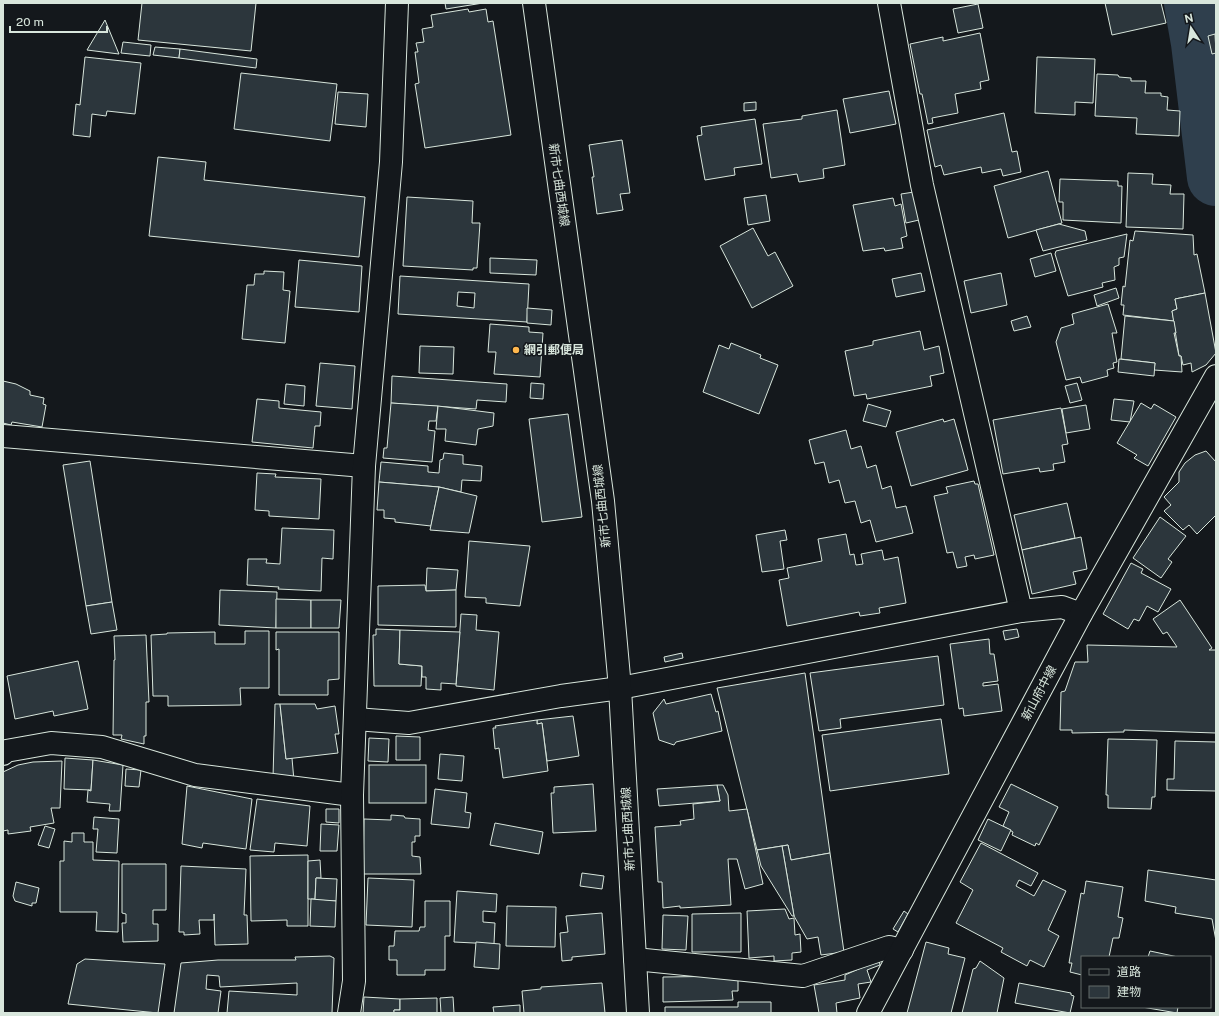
<svg xmlns="http://www.w3.org/2000/svg" width="1219" height="1016" viewBox="0 0 1219 1016" font-family="'Public Sans','Noto Sans JP',sans-serif">
<style>
.lines{fill:none;stroke-linecap:round;stroke-linejoin:round}
.river{stroke:#2f3f4d;stroke-width:58}
.building{fill:#2c363c;stroke:#d8e6dc;fill-rule:evenodd}
.minor-casing{stroke:#d8e6dc;stroke-width:24}
.secondary-casing{stroke:#d8e6dc;stroke-width:24}
.primary-casing{stroke:#d8e6dc;stroke-width:24}
.minor{stroke:#14181c;stroke-width:22}
.secondary{stroke:#14181c;stroke-width:22}
.primary{stroke:#14181c;stroke-width:22}
.poi-dot{fill:#ffb74d;stroke:#14181c;stroke-width:1.5}
.labels{text-anchor:middle;dominant-baseline:central;stroke-width:3;stroke-linejoin:round;paint-order:stroke}
.street-label{font-size:12px;fill:#d8e6dc;stroke:#14181c}
.poi-label{font-size:12px;font-weight:bold;fill:#d8e6dc;stroke:#14181c;text-anchor:start}
</style>
<rect width="100%" height="100%" fill="#14181c"/>
<g class="lines">
<polyline class="river" points="1193,3 1200,43 1216,177"/>
</g>
<g class="building">
<polygon points="142,3 256,3 251,51 138,40"/>
<polygon points="445,3 483,3 446,9"/>
<polygon points="1105,3 1161,3 1166,23 1112,35"/>
<polygon points="978,4 983,28 958,33 953,9"/>
<polygon points="468,9 469,12 486,9 488,22 493,21 511,135 425,148 415,84 419,83 415,52 418,52 416,43 424,42 422,29 433,27 431,15"/>
<polygon points="105,20 119,54 87,50"/>
<polygon points="980,33 989,80 980,82 981,89 955,94 958,113 932,118 933,123 928,124 922,94 920,94 910,44 943,37 943,41"/>
<polygon points="1215,34 1216,53 1212,54 1208,36"/>
<polygon points="123,42 151,45 150,56 121,53"/>
<polygon points="155,47 180,49 179,58 153,55"/>
<polygon points="180,49 257,59 256,68 179,58"/>
<polygon points="85,57 141,63 135,114 107,111 106,116 92,114 90,137 73,135 76,104 80,105"/>
<polygon points="1037,57 1095,59 1093,103 1075,102 1075,115 1035,113"/>
<polygon points="241,73 337,84 330,141 234,129"/>
<polygon points="1097,74 1118,75 1119,77 1131,78 1131,81 1146,81 1145,93 1161,93 1161,96 1168,97 1167,110 1180,111 1179,136 1136,134 1137,118 1095,116"/>
<polygon points="889,91 896,124 850,133 843,99"/>
<polygon points="338,92 368,94 366,127 335,124"/>
<polygon points="756,102 756,110 744,111 744,103"/>
<polygon points="837,110 845,165 823,169 824,178 799,182 797,174 771,178 763,124 802,119 802,116"/>
<polygon points="1004,113 1012,152 1017,151 1021,172 1003,176 1001,169 982,173 981,167 944,175 941,165 935,167 927,130"/>
<polygon points="755,119 762,164 734,168 735,175 705,180 697,136 702,135 701,127"/>
<polygon points="622,140 630,193 620,194 623,210 597,214 592,177 594,177 589,145"/>
<polygon points="158,157 206,162 204,180 365,197 359,257 149,236"/>
<polygon points="1048,171 1062,223 1008,238 994,186"/>
<polygon points="1128,173 1153,174 1152,184 1171,185 1170,194 1184,194 1183,229 1126,227"/>
<polygon points="1060,179 1118,181 1118,186 1122,186 1121,223 1063,220 1063,202 1059,202"/>
<polygon points="914,192 919,220 906,223 901,194"/>
<polygon points="766,195 770,221 748,225 744,198"/>
<polygon points="407,197 473,201 472,223 480,223 477,268 473,268 473,270 403,266"/>
<polygon points="893,198 895,206 901,204 907,236 901,238 903,248 885,251 884,248 863,251 853,205"/>
<polygon points="1059,224 1085,231 1087,240 1043,251 1036,230"/>
<polygon points="753,228 768,256 775,252 793,286 752,308 720,246"/>
<polygon points="1135,231 1193,235 1194,255 1197,254 1205,293 1175,299 1177,309 1172,311 1174,321 1123,315 1124,305 1121,305 1123,286 1125,287 1130,240 1133,241"/>
<polygon points="1127,234 1124,257 1119,258 1119,265 1114,267 1115,280 1102,283 1103,287 1068,296 1055,254 1056,251"/>
<polygon points="1051,253 1056,271 1035,277 1030,259"/>
<polygon points="490,258 537,260 536,275 490,273"/>
<polygon points="299,260 362,266 359,312 295,307"/>
<polygon points="264,271 284,272 283,290 290,291 285,343 242,339 247,285 254,285 255,274 264,274"/>
<polygon points="921,273 925,291 896,297 892,279"/>
<polygon points="1001,273 1007,305 971,313 964,281"/>
<path d="M400 276 529 284 527 322 398 314ZM458 292 475 293 474 308 457 306Z"/>
<polygon points="1116,288 1119,298 1097,306 1094,295"/>
<polygon points="1205,293 1216,353 1206,365 1192,372 1191,363 1183,365 1181,356 1179,356 1172,311 1177,309 1175,299"/>
<polygon points="1108,304 1117,333 1112,333 1117,362 1113,363 1114,368 1107,370 1108,376 1082,383 1080,377 1066,380 1056,342 1061,328 1074,324 1072,314"/>
<polygon points="527,308 552,310 551,325 527,323"/>
<polygon points="1027,316 1031,327 1014,331 1011,321"/>
<polygon points="1125,316 1174,321 1176,333 1174,333 1179,356 1181,356 1182,372 1154,370 1155,363 1121,359"/>
<polygon points="490,324 529,327 529,332 543,333 540,377 494,374 496,352 488,352"/>
<polygon points="920,331 924,350 939,346 944,373 930,376 932,386 867,399 866,394 854,396 845,351 873,345 873,341"/>
<polygon points="731,343 761,355 760,358 778,365 759,414 703,392 719,345 729,349"/>
<polygon points="420,346 454,347 453,374 419,373"/>
<polygon points="1119,359 1155,363 1154,376 1118,372"/>
<polygon points="320,363 355,366 352,409 316,406"/>
<polygon points="392,376 507,384 506,402 477,400 476,409 391,403"/>
<polygon points="3,381 16,384 30,391 30,395 44,398 43,404 46,405 42,427 12,422 11,425 3,423"/>
<polygon points="531,383 544,384 543,399 530,398"/>
<polygon points="1077,383 1082,400 1070,403 1065,386"/>
<polygon points="286,384 305,386 304,406 284,404"/>
<polygon points="257,399 279,401 279,408 321,412 320,426 315,426 313,448 252,442"/>
<polygon points="1114,399 1134,401 1130,422 1111,420"/>
<polygon points="391,403 438,406 436,421 429,421 428,430 435,431 432,462 383,458 384,448 387,448"/>
<polygon points="1141,403 1151,409 1154,404 1176,417 1148,466 1134,458 1137,455 1117,443"/>
<polygon points="868,404 891,411 886,427 863,421"/>
<polygon points="1086,405 1090,429 1066,433 1062,409"/>
<polygon points="438,406 494,413 493,426 478,429 476,445 445,441 446,429 436,429"/>
<polygon points="1061,408 1068,444 1062,445 1065,462 1053,464 1054,470 1040,472 1039,468 1003,474 993,420"/>
<polygon points="568,414 582,517 542,522 529,419"/>
<polygon points="943,419 944,422 954,419 968,470 911,486 896,432"/>
<polygon points="846,430 851,449 861,446 867,468 876,465 882,489 891,486 896,508 906,506 913,533 876,542 870,520 861,523 855,501 845,503 839,480 829,483 824,462 815,464 809,440"/>
<polygon points="1206,451 1216,462 1216,515 1197,534 1189,525 1183,530 1164,511 1171,505 1164,497 1179,482 1179,472 1185,463 1195,455"/>
<polygon points="444,453 463,455 463,464 482,466 481,481 462,480 461,492 439,487 379,482 381,462 428,466 428,472 439,473 440,460 443,459"/>
<polygon points="90,461 112,602 86,606 63,465"/>
<polygon points="257,473 276,474 275,477 321,479 319,519 269,516 269,511 255,510"/>
<polygon points="974,481 975,484 978,484 994,555 975,559 974,555 965,557 967,566 957,568 953,552 947,553 934,496 948,493 946,487"/>
<polygon points="379,482 439,487 431,526 395,522 395,519 384,518 384,510 377,510"/>
<polygon points="439,487 477,496 469,533 430,530"/>
<polygon points="1067,503 1075,538 1022,550 1014,515"/>
<polygon points="1160,517 1186,536 1168,559 1172,562 1161,578 1133,558"/>
<polygon points="282,528 334,530 333,559 322,558 321,591 278,589 279,587 247,585 248,559 267,559 266,563 280,564"/>
<polygon points="785,530 787,540 780,541 784,569 762,572 756,535"/>
<polygon points="846,534 850,555 854,554 856,565 863,564 861,554 882,550 884,560 898,557 906,603 879,608 880,613 860,616 859,612 787,626 779,580 789,578 787,568 822,561 818,539"/>
<polygon points="1081,537 1087,569 1073,572 1076,584 1032,594 1022,550"/>
<polygon points="469,541 530,546 520,606 486,603 486,598 465,597"/>
<polygon points="1131,563 1143,569 1141,573 1171,589 1158,612 1147,606 1139,621 1134,619 1128,629 1103,614"/>
<polygon points="427,568 458,570 456,590 426,591"/>
<polygon points="378,586 425,585 426,591 456,590 456,627 378,625"/>
<polygon points="220,590 277,592 276,628 219,625"/>
<polygon points="276,599 311,600 311,628 276,628"/>
<polygon points="311,600 341,600 339,628 311,628"/>
<polygon points="1180,600 1212,648 1209,650 1216,650 1216,733 1124,730 1124,732 1072,733 1072,730 1060,730 1061,692 1065,691 1075,662 1088,662 1087,645 1177,647 1167,632 1163,634 1153,619"/>
<polygon points="112,602 117,630 91,634 86,606"/>
<polygon points="461,614 477,615 476,630 499,632 494,690 456,686"/>
<polygon points="376,629 400,630 399,664 422,666 421,686 374,686 373,635 376,635"/>
<polygon points="1017,629 1019,637 1005,640 1003,631"/>
<polygon points="400,630 460,632 456,684 441,683 441,690 426,689 426,677 422,677 422,666 399,664"/>
<polygon points="245,631 269,631 269,688 240,688 241,705 168,706 168,696 153,696 151,635 167,634 167,633 215,632 215,644 245,644"/>
<polygon points="276,632 339,632 339,679 328,680 328,695 279,695 279,649 276,650"/>
<polygon points="146,635 149,702 146,702 146,736 144,736 144,744 121,739 122,735 113,735 114,660 115,660 114,636"/>
<polygon points="989,639 990,654 994,654 998,681 983,683 983,686 998,684 1002,711 964,716 963,708 959,709 950,644"/>
<polygon points="682,653 683,658 665,662 664,657"/>
<polygon points="938,656 944,705 840,719 841,728 819,731 810,673"/>
<polygon points="78,661 88,709 54,716 53,711 15,719 7,676"/>
<polygon points="805,673 830,853 791,860 788,845 757,850 717,688"/>
<polygon points="711,694 716,712 718,711 722,731 676,742 674,745 659,740 653,713 664,699 666,704"/>
<polygon points="275,704 280,704 286,759 292,758 294,781 273,778"/>
<polygon points="280,704 315,704 317,709 335,706 339,734 335,734 338,753 286,759"/>
<polygon points="573,716 579,756 547,761 542,723 537,724 537,720"/>
<polygon points="941,719 949,774 830,791 822,735"/>
<polygon points="537,720 537,724 542,723 548,771 503,778 499,748 495,749 493,728 496,728 495,726"/>
<polygon points="396,736 420,737 420,760 396,760"/>
<polygon points="369,738 389,739 388,762 368,761"/>
<polygon points="1108,739 1157,740 1155,797 1152,797 1151,809 1108,808 1108,795 1106,795"/>
<polygon points="1175,741 1216,742 1216,791 1167,790 1167,779 1174,779"/>
<polygon points="440,754 464,756 462,781 438,779"/>
<polygon points="65,758 93,760 91,790 64,789"/>
<polygon points="93,760 123,765 120,811 109,811 110,804 87,802 88,790 91,791"/>
<polygon points="62,761 60,808 51,808 54,823 30,827 31,831 8,834 8,830 3,831 3,772 18,765 33,762"/>
<rect x="369" y="765" width="57" height="38"/>
<polygon points="126,769 141,770 139,787 125,786"/>
<polygon points="593,784 596,831 553,833 551,793 554,793 554,787"/>
<polygon points="1011,784 1058,807 1039,845 1036,843 1035,846 1012,835 1013,832 1003,826 1009,812 999,807"/>
<polygon points="717,785 723,785 728,795 729,811 747,809 763,884 745,889 737,859 728,859 731,905 680,908 680,906 663,908 662,882 658,882 655,827 681,825 680,821 694,819 693,804 720,801"/>
<polygon points="717,785 720,801 659,806 657,789"/>
<polygon points="187,786 252,799 246,849 203,843 202,848 182,844"/>
<polygon points="435,789 467,793 465,812 471,813 469,828 431,824"/>
<polygon points="257,799 310,806 307,846 275,843 274,852 250,850"/>
<polygon points="326,809 339,809 339,823 326,822"/>
<polygon points="391,815 404,816 405,818 420,819 420,836 415,836 415,842 412,842 412,856 420,857 421,874 363,874 364,819 391,820"/>
<polygon points="94,817 119,819 117,853 96,852 98,829 93,829"/>
<polygon points="988,819 1011,830 1001,851 978,840"/>
<polygon points="495,823 543,832 539,854 490,845"/>
<polygon points="321,824 339,825 337,851 320,851"/>
<polygon points="45,826 55,829 49,848 38,845"/>
<polygon points="72,833 84,833 84,842 93,842 93,860 119,861 118,932 96,931 97,912 60,912 60,861 64,861 64,841 72,842"/>
<polygon points="981,843 1038,873 1031,886 1019,880 1016,886 1034,896 1043,880 1066,891 1048,930 1059,936 1044,967 1030,960 1027,966 1001,952 1003,948 956,923 973,890 960,882"/>
<polygon points="788,845 791,860 830,853 844,952 821,955 818,937 807,939 794,916 782,846"/>
<polygon points="782,846 794,916 792,916 761,866 757,850"/>
<polygon points="308,855 308,926 287,926 287,920 251,921 250,856"/>
<polygon points="320,860 321,878 316,878 315,899 308,899 308,861"/>
<polygon points="122,864 166,864 166,910 153,910 153,924 158,924 158,941 123,942 122,923 126,923 126,914 122,913"/>
<polygon points="181,866 246,869 244,915 247,915 248,944 215,945 214,914 214,920 199,920 200,934 184,935 184,932 179,932"/>
<polygon points="1148,870 1216,880 1216,941 1212,919 1175,913 1176,907 1145,901"/>
<polygon points="582,873 604,876 602,889 580,886"/>
<polygon points="316,878 337,879 336,901 315,900"/>
<polygon points="368,878 414,880 412,927 366,925"/>
<polygon points="1086,881 1123,887 1118,917 1123,918 1119,938 1113,938 1109,957 1082,957 1082,975 1070,972 1072,963 1069,963 1081,893 1084,894"/>
<polygon points="16,882 39,888 36,903 32,903 32,906 15,901 13,896"/>
<polygon points="457,891 497,894 496,912 483,911 483,922 495,923 494,944 454,942"/>
<polygon points="311,899 336,901 335,927 310,926"/>
<polygon points="425,901 450,901 450,936 445,936 445,970 425,970 425,975 397,975 397,960 389,960 389,946 394,946 395,931 419,931 420,927 425,927"/>
<polygon points="507,906 556,907 555,947 506,946"/>
<polygon points="785,909 789,919 794,918 795,935 800,934 801,952 792,953 792,960 774,961 774,956 749,958 747,911"/>
<polygon points="904,911 908,914 898,932 893,929"/>
<polygon points="602,913 605,954 572,957 572,960 562,961 560,933 568,932 566,916"/>
<polygon points="741,913 741,952 692,952 692,914"/>
<polygon points="663,915 688,916 686,950 662,949"/>
<polygon points="476,942 500,944 499,969 474,967"/>
<polygon points="926,942 949,948 948,954 965,958 951,1013 907,1013"/>
<polygon points="1150,951 1178,957 1148,957"/>
<polygon points="330,956 334,958 332,1013 227,1013 229,991 297,995 297,983 220,987 219,976 207,975 206,989 221,991 218,1013 174,1013 181,963 218,960 296,960 295,957"/>
<polygon points="85,959 165,964 158,1013 68,1004 77,964"/>
<polygon points="879,960 880,965 867,970 871,982 858,984 860,998 836,1003 837,1013 819,1013 814,985 845,980 845,975"/>
<polygon points="980,961 1004,978 997,1013 962,1013 973,969 976,968"/>
<polygon points="738,976 738,991 732,991 733,1000 663,1002 663,977"/>
<polygon points="602,983 605,1013 524,1013 522,991 541,989 541,987"/>
<polygon points="1019,983 1071,993 1071,995 1074,996 1070,1013 1015,1003"/>
<polygon points="364,997 400,999 400,1010 394,1010 394,1013 363,1013"/>
<polygon points="453,997 454,1013 441,1013 440,998"/>
<polygon points="437,998 437,1013 394,1013 394,1010 400,1010 400,999"/>
<polygon points="738,1002 771,1002 771,1013 665,1013 665,1007 738,1007"/>
<polygon points="520,1005 520,1013 494,1013 493,1007"/>
<polygon points="1142,1007 1178,1007 1177,1013"/>
</g>
<g class="lines">
<g class="minor-casing">
<g id="minor">
<polyline points="889,3 922,185 1021,611"/>
<polyline points="3,436 364,466"/>
<polyline points="355,719 409,723 561,696 620,688 1021,611 1062,607 1081,614"/>
<polyline points="3,754 6,751 51,743 102,747 195,775 352,795"/>
<polyline points="635,959 803,976 889,947 902,950"/>
<polyline points="349,1013 354,981 352,795 364,466 391,162 397,3"/>
</g>
</g>
<g class="secondary-casing">
<polyline id="secondary" points="868,1013 1081,614 1216,376"/>
</g>
<g class="primary-casing">
<polyline id="primary" points="534,3 603,501 620,688 638,1013"/>
</g>
<use href="#minor" class="minor"/>
<use href="#secondary" class="secondary"/>
<use href="#primary" class="primary"/>
</g>
<circle class="poi-dot" cx="516" cy="350" r="4"/>
<g class="labels">
<g class="street-label">
<text transform="translate(559 185) rotate(82)">新市七曲西城線</text>
<text transform="translate(602 506) rotate(-96)">新市七曲西城線</text>
<text transform="translate(1039 693) rotate(-62)">新山府中線</text>
<text transform="translate(628 829) rotate(-93)">新市七曲西城線</text>
</g>
<g class="poi-label">
<text x="524" y="350">網引郵便局</text>
</g>
</g>
<rect width="1219" height="1016" fill="none" stroke="#d8e6dc" stroke-width="8"/>
<rect x="1081" y="956" width="130" height="52" fill="#14181c" stroke="#626a69"/>
<rect x="1089" y="969" width="20" height="6" fill="#14181c" stroke="#626a69"/>
<text x="1117" y="976" font-size="12" fill="#d8e6dc">道路</text>
<rect x="1089" y="986" width="20" height="12" fill="#2c363c" stroke="#626a69"/>
<text x="1117" y="996" font-size="12" fill="#d8e6dc">建物</text>
<g transform="translate(1191 28) rotate(348)" stroke="#14181c" stroke-width="3" paint-order="stroke">
<path d="M0-3L7 15L0 10L-7 15Z" fill="#d8e6dc"/>
<text y="-6" font-size="11" font-weight="bold" text-anchor="middle" fill="#d8e6dc">N</text>
</g>
<path d="M10 26v6h97v-6" fill="none" stroke="#d8e6dc" stroke-width="2"/>
<text x="16" y="26" font-size="12" fill="#d8e6dc" stroke="#14181c" stroke-width="3" paint-order="stroke">20 m</text>
</svg>
